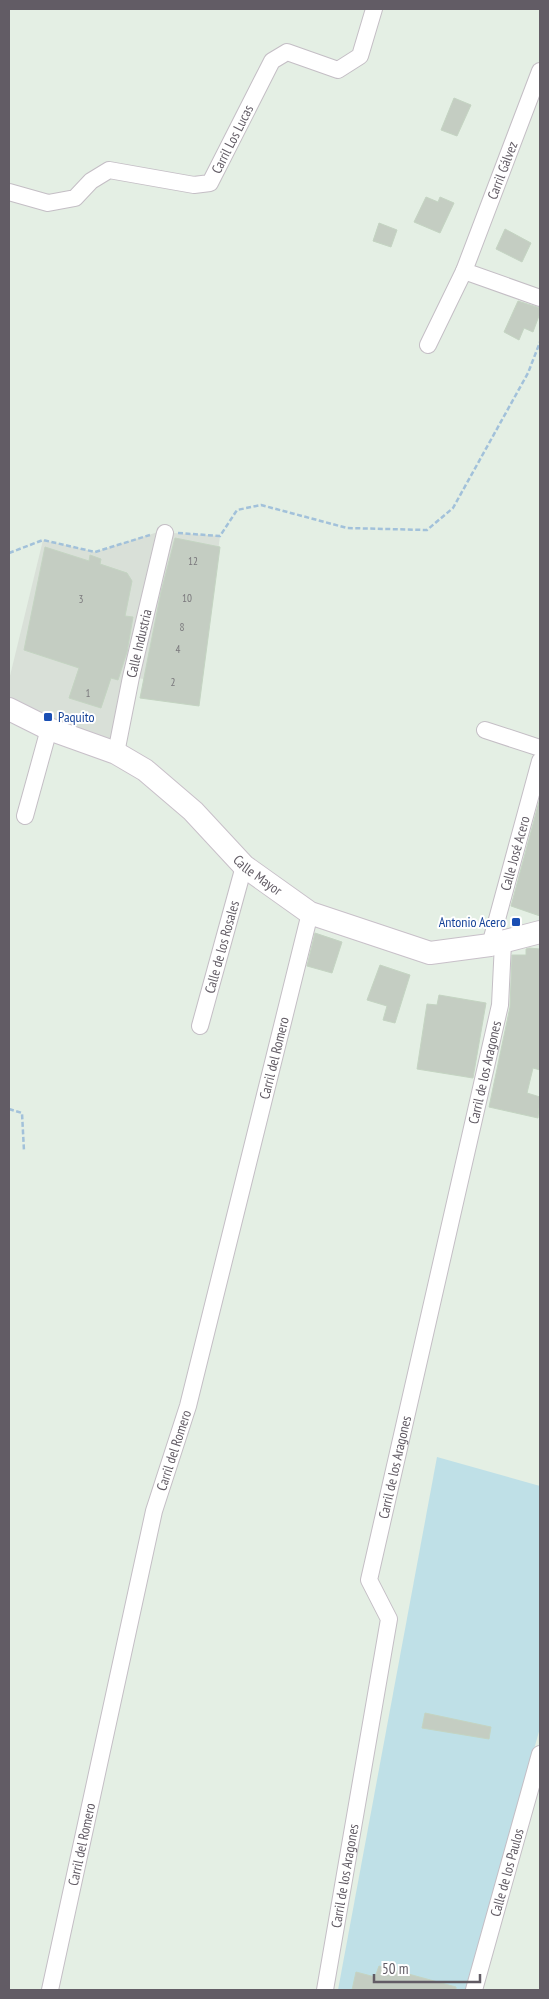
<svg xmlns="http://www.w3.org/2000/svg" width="549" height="1999" viewBox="0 0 549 1999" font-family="'PT Sans Narrow',sans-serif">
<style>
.industrial{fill:#d9e0d8}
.green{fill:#bfe0e7}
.building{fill:#c4cdc2;stroke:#c4d4c2}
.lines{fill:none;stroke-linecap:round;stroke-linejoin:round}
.street-casing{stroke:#c4bec5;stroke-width:18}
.secondary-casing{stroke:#c8c0c9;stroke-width:24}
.path{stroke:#a2c1da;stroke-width:2.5;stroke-dasharray:5 2.5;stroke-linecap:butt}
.street{stroke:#fff;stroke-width:16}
.secondary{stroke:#fff;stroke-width:22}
.transit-dot{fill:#1a4fb4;stroke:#fff;stroke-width:2}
.labels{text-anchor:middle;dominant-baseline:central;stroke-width:4;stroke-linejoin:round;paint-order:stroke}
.number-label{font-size:11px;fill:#7a787c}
.street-label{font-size:14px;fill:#625c65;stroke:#fff}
.transit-label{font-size:14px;fill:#164399;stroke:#fff;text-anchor:start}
</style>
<rect width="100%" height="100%" fill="#e4efe4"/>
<polygon class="industrial" points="158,532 220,536 200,688 131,677 116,753 9,709 9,680 43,540 95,552"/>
<polygon class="green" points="437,1457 540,1486 540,1728 466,1990 338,1990"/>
<g class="building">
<polygon points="454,98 471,105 457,136 441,130"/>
<polygon points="426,197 438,202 440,197 454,203 440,233 414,222"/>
<polygon points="379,223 397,230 391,247 373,241"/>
<polygon points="505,229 531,243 522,262 496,249"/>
<polygon points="518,301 540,308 540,313 533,332 524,328 519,340 504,332"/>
<polygon points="175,538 220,547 199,706 140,698 161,592"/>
<polygon points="45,547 89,561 90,555 101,559 100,564 127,573 132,581 125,616 133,617 127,652 118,680 111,678 101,708 69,698 79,668 24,650"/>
<polygon points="540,798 540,916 511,906"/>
<polygon points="315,933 342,942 332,973 307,966"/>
<polygon points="529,948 540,949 540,1070 533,1068 527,1093 540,1097 538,1118 489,1107 510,1007 512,955 526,955 526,949"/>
<polygon points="380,965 410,975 395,1023 383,1020 387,1006 367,1000"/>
<polygon points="439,995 486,1003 473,1078 417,1069 427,1004 437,1005"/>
<polygon points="425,1713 491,1727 489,1739 422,1728"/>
<polygon points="379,1966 456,1987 456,1990 352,1990 356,1972 375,1977"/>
</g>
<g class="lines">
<g class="street-casing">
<g id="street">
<path id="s1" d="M9 192 48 203 75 198 91 181 109 170 194 185 210 183 272 61 287 52 338 70 360 56 374 9"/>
<polyline points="464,271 540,298"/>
<path id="s2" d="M428 345 464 271 540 71"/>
<polyline points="485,730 540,748"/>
<path id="s3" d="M116 753 131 677 165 533"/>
<polyline points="25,816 49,729"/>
<path id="s4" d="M490 945 540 761"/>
<path id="s5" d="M200 1026 244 866"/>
<path id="s6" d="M50 1990 154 1511 188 1406 310 913"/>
<path id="s7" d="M325 1990 389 1619 369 1580 500 1005 503 943"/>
<path id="s8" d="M474 1990 540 1754"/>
</g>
</g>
<g class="secondary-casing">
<g id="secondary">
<path id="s9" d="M9 709 49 729 116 753 145 770 193 811 244 866 310 913 430 953 490 945 540 932"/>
</g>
</g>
<g class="path">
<polyline points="178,533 220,536 237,510 261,505 347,528 427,530 453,508 528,373 540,342"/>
<polyline points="9,553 43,540 95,552 150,535"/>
<polyline points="9,1109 22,1113 24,1151"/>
</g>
<use href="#street" class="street"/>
<use href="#secondary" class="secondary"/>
</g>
<g class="transit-dot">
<rect x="43" y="712" width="10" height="10" rx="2.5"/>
<rect x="511" y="917" width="10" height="10" rx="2.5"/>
</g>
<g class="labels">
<g class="number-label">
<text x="193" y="561">12</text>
<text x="187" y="598">10</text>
<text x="81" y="599">3</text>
<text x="182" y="627">8</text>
<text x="178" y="649">4</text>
<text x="173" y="682">2</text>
<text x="88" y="693">1</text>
</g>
<g class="street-label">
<text stroke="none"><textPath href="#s1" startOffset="264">Carril Los Lucas</textPath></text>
<text stroke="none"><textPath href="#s2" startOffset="190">Carril Gálvez</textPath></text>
<text stroke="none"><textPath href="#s3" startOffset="112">Calle Industria</textPath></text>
<text stroke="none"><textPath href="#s4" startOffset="95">Calle José Acero</textPath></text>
<text stroke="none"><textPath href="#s9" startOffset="304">Calle Mayor</textPath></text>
<text stroke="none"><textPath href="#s5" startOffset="82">Calle de los Rosales</textPath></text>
<text stroke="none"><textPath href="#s6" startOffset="959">Carril del Romero</textPath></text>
<text stroke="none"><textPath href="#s7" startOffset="941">Carril de los Aragones</textPath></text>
<text stroke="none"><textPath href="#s6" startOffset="554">Carril del Romero</textPath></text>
<text stroke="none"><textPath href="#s7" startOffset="536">Carril de los Aragones</textPath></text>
<text stroke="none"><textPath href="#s6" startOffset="149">Carril del Romero</textPath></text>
<text stroke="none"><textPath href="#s8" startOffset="122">Calle de los Paulos</textPath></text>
<text stroke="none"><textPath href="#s7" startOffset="116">Carril de los Aragones</textPath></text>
</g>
<g class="transit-label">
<text x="58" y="717">Paquito</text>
<text x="506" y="922" text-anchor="end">Antonio Acero</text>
</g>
</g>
<rect width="549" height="1999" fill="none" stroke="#625c65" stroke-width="20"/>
<path d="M374 1974v8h106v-8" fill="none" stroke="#625c65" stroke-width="2.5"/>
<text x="382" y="1974" font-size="15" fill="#625c65" stroke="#ffffff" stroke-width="4" paint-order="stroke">50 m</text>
</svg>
